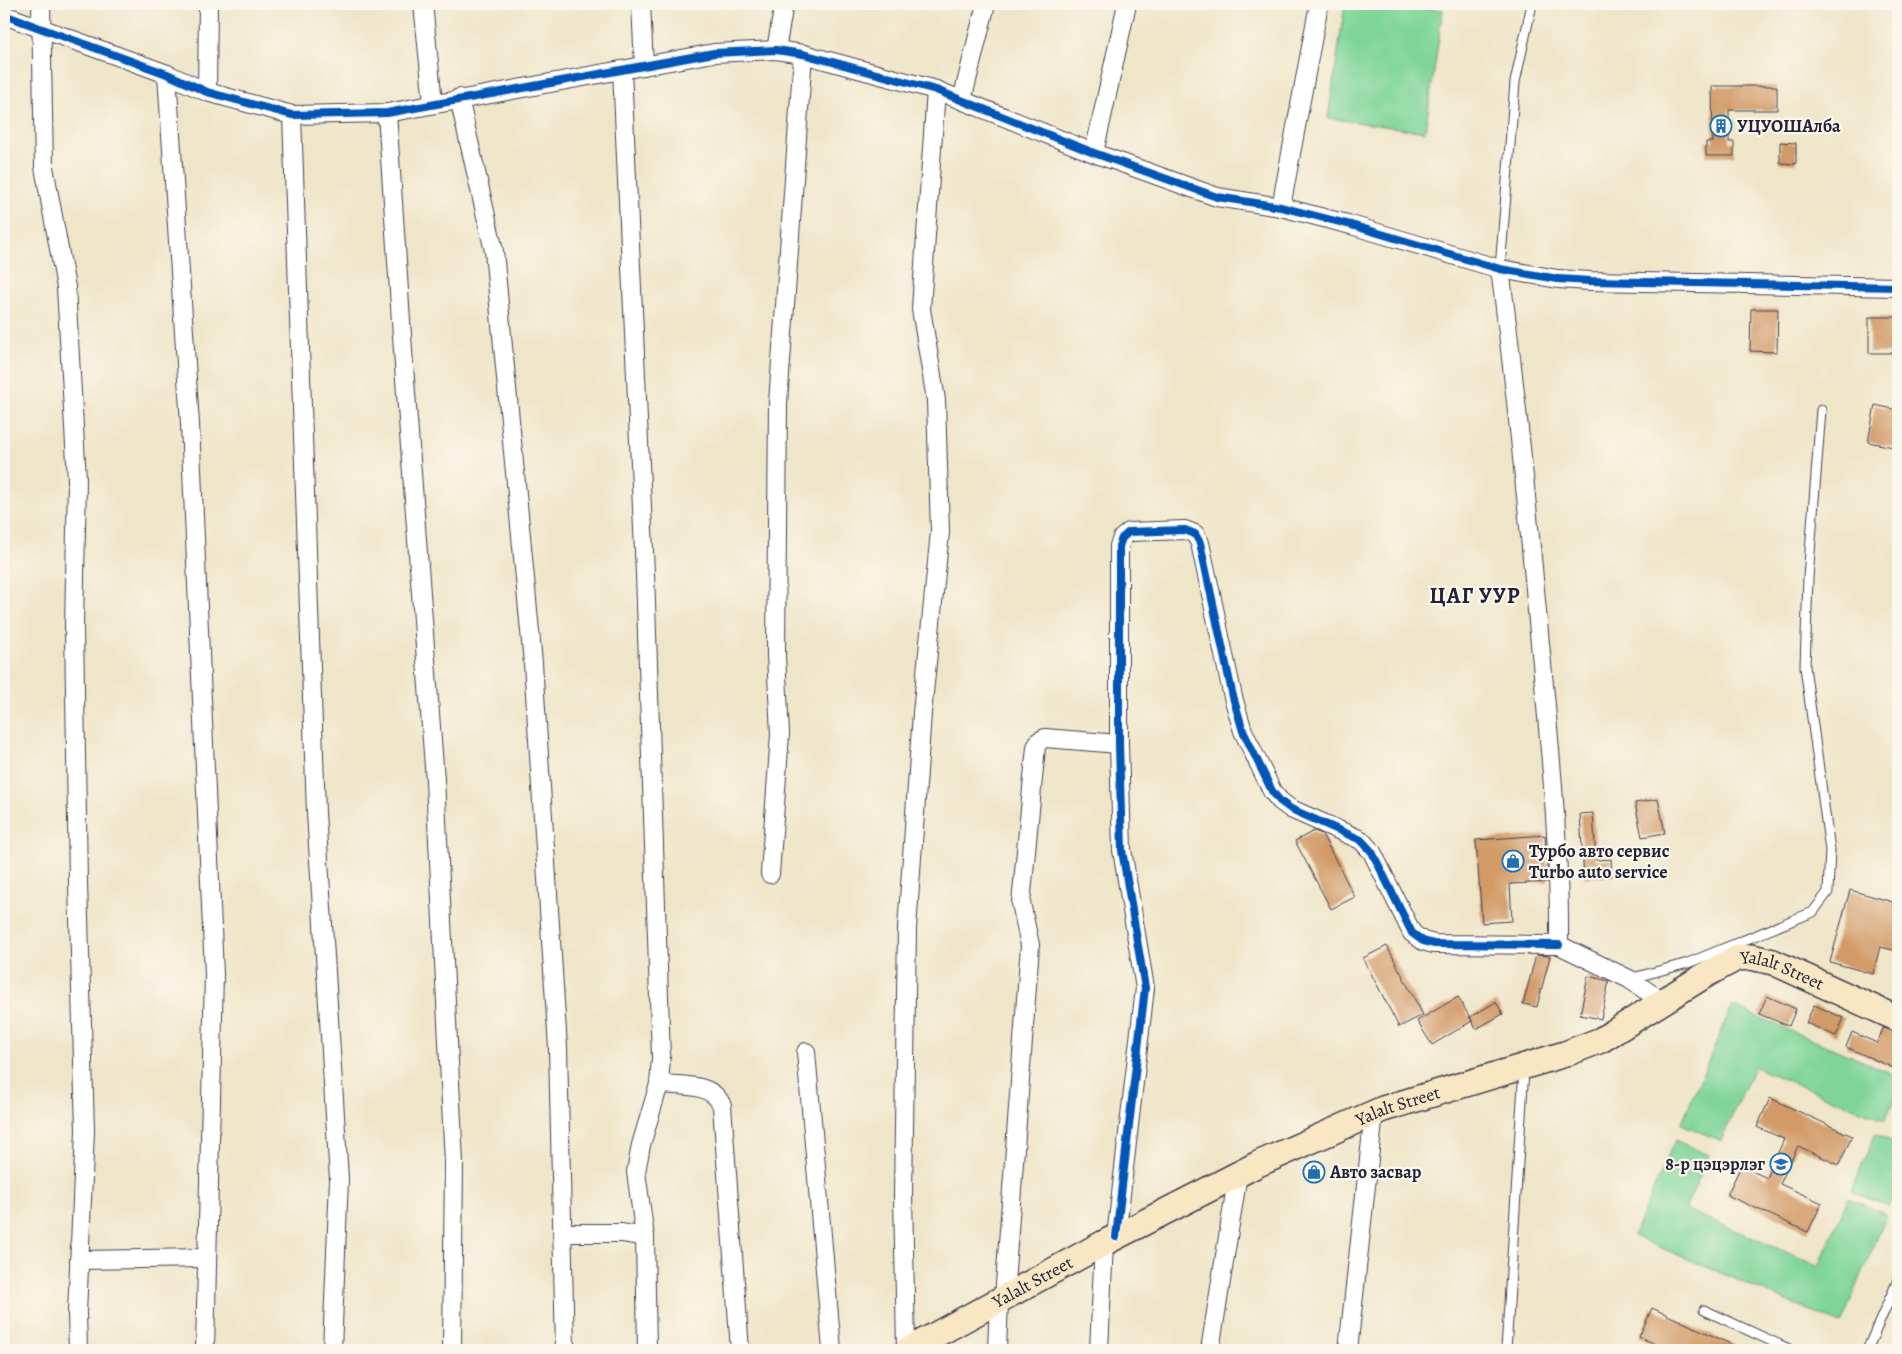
<svg xmlns="http://www.w3.org/2000/svg" width="1902" height="1354" viewBox="0 0 1902 1354" font-family="Alegreya,serif">
<style>
.green{fill:#7fd598;stroke:#507c6a}
.building{fill:#d19a66}
.lines{fill:none;stroke-linecap:round;stroke-linejoin:round}
.lane-casing{stroke:#413f50;stroke-width:11}
.street-casing{stroke:#413f50;stroke-width:20}
.secondary-casing{stroke:#413f50;stroke-width:28}
.lane{stroke:#fff;stroke-width:9}
.street{stroke:#fff;stroke-width:18}
.secondary{stroke:#f9e7c3;stroke-width:25}
.cycleway-casing{stroke:#fbf7ec;stroke-width:11}
.cycleway{stroke:#0057b8;stroke-width:8}
.labels{text-anchor:middle;dominant-baseline:central;stroke-width:4.5;stroke-linejoin:round;paint-order:stroke}
.poi-label{font-size:18px;font-weight:bold;fill:#22223b;stroke:#fbf7ec;text-anchor:start}
.street-label{font-size:18px;fill:#22223b;stroke:#fbf7ec}
.district-label{font-size:22px;font-weight:bold;letter-spacing:1px;fill:#22223b;stroke:#fbf7ec}
</style>
<rect width="100%" height="100%" fill="#fbf7ec"/>
<filter id="ink" filterUnits="userSpaceOnUse"><feTurbulence type="fractalNoise" baseFrequency=".02" numOctaves="2"/><feDisplacementMap in="SourceGraphic" scale="10" xChannelSelector="R" yChannelSelector="G"/><feConvolveMatrix kernelMatrix="1 2 1 2 8 2 1 2 1" color-interpolation-filters="sRGB"/></filter>
<filter id="wash" filterUnits="userSpaceOnUse"><feTurbulence type="fractalNoise" baseFrequency=".0096" numOctaves="4" result="noise"/><feDisplacementMap in="SourceGraphic" scale="20" xChannelSelector="R" yChannelSelector="G"/><feGaussianBlur stdDeviation="1.12" result="paint"/><feColorMatrix in="noise" values="0 0 0 0 0 0 0 0 0 0 0 0 0 0 0 0 0 1.4 0 .05"/><feComposite in="paint" operator="in"/></filter>
<g filter="url(#wash)">
<rect width="100%" height="100%" fill="#efe5c8"/>
<g class="green">
<polygon points="1345,4 1399,4 1443,10 1425,132 1328,118"/>
<polygon points="1732,1006 1898,1076 1898,1091 1885,1120 1754,1067 1721,1141 1681,1124"/>
<polygon points="1875,1134 1898,1144 1898,1186 1889,1207 1851,1191"/>
<polygon points="1675,1140 1709,1155 1685,1209 1819,1266 1848,1198 1887,1215 1841,1324 1633,1236"/>
</g>
<g id="blocks">
<g class="building">
<polygon points="1712,86 1777,86 1777,110 1729,110 1729,142 1734,142 1734,156 1706,156 1706,142 1713,142"/>
<polygon points="1780,142 1796,143 1796,164 1780,163"/>
<polygon points="1751,309 1778,309 1777,352 1750,351"/>
<rect x="1869" y="317" width="29" height="36"/>
<polygon points="1875,405 1898,410 1898,448 1868,442"/>
<polygon points="1658,799 1665,833 1642,837 1635,803"/>
<polygon points="1593,813 1596,860 1611,859 1612,876 1584,878 1580,814"/>
<polygon points="1314,831 1322,834 1355,897 1331,909 1295,841"/>
<polygon points="1545,835 1548,882 1510,884 1512,921 1482,923 1476,840"/>
<polygon points="1850,890 1893,902 1892,905 1898,906 1898,951 1880,947 1873,974 1830,962"/>
<polygon points="1387,946 1423,1015 1399,1027 1363,958"/>
<polygon points="1536,955 1550,956 1537,1007 1523,1004"/>
<polygon points="1588,976 1609,981 1601,1019 1580,1015"/>
<polygon points="1767,996 1796,1009 1789,1026 1759,1014"/>
<polygon points="1458,997 1472,1021 1470,1017 1496,1002 1503,1014 1476,1029 1472,1021 1432,1045 1417,1021"/>
<polygon points="1814,1005 1844,1018 1836,1036 1806,1023"/>
<polygon points="1883,1028 1898,1033 1898,1070 1846,1047 1852,1032 1877,1043"/>
<polygon points="1770,1098 1852,1136 1839,1165 1798,1146 1780,1184 1822,1203 1808,1232 1727,1195 1741,1166 1767,1178 1784,1139 1757,1127"/>
<polygon points="1652,1308 1744,1350 1669,1350 1639,1337"/>
</g>
</g>
</g>
<g filter="url(#ink)">
<use href="#blocks" fill-opacity="0" stroke="#413f50" stroke-width="1"/>
<g class="lines">
<g class="lane-casing">
<g id="lane">
<polyline points="1500,269 1515,82 1532,4"/>
<polyline points="1629,979 1688,963 1813,912 1828,892 1830,850 1805,667 1808,578 1821,410"/>
<polyline points="1704,1310 1791,1350"/>
<polyline points="1506,1350 1524,1069"/>
<polyline points="1867,1350 1898,1280"/>
</g>
</g>
<g class="street-casing">
<g id="street">
<polyline points="41,4 44,167 66,287 77,480 74,627 78,883 85,1131 77,1313 78,1350"/>
<polyline points="423,4 433,103"/>
<polyline points="641,4 644,66"/>
<polyline points="4,15 167,74 207,92 292,115 387,113 714,53 776,50 803,54 936,90 1094,153 1217,197 1281,207 1351,225 1500,269 1558,279 1590,281 1898,287"/>
<polyline points="776,50 784,4"/>
<polyline points="167,74 190,424 214,974 205,1350"/>
<polyline points="207,92 208,4"/>
<polyline points="459,98 494,251 533,663 558,1048 565,1350"/>
<polyline points="962,100 986,4"/>
<polyline points="387,113 405,380 435,780 454,1163 452,1350"/>
<polyline points="292,115 316,813 339,1179 332,1350"/>
<polyline points="1094,153 1127,4"/>
<polyline points="1281,207 1319,4"/>
<path d="M1500 269C1516 390 1528 511 1539 633 1549 736 1560 841 1559 945L1629 979 1663 1002"/>
<polyline points="770,874 780,734 776,655 778,403 803,54"/>
<polyline points="806,1052 832,1350"/>
<path d="M659 1084C681 1086 713 1082 722 1106L740 1350"/>
<polyline points="563,1233 622,1233 645,1237 636,1172 641,1145 659,1084 661,1058 645,573 622,70"/>
<polyline points="645,1237 647,1350"/>
<polyline points="1116,1237 1145,988 1122,850 1119,744 1119,546 1122,538 1129,532 1185,530 1195,534 1200,543 1233,697 1243,731 1272,791 1280,801 1291,809 1361,840 1372,852 1412,933 1423,941 1434,944 1559,945"/>
<polyline points="79,1260 206,1258"/>
<polyline points="1004,1298 1030,945 1021,903 1036,747 1039,741 1045,738 1119,744"/>
<polyline points="906,1350 903,1194 907,929 922,713 940,532 936,400 921,309 936,90"/>
<polyline points="997,1350 999,1301"/>
<polyline points="1099,1350 1104,1243"/>
<polyline points="1210,1350 1238,1174"/>
<polyline points="1348,1350 1374,1113"/>
</g>
</g>
<g class="secondary-casing">
<g id="secondary">
<path id="s1" d="M908 1350 1104 1243 1258 1164 1383 1109 1565 1054 1601 1040 1707 974 1737 958 1751 957 1773 962 1898 1019"/>
</g>
</g>
<use href="#lane" class="lane"/>
<use href="#street" class="street"/>
<use href="#secondary" class="secondary"/>
<g class="cycleway-casing">
<g id="cycleway">
<polyline points="4,15 167,74 207,92 292,115 387,113 714,53 776,50 803,54 936,90 1094,153 1217,197 1281,207 1351,225 1500,269 1558,279 1590,281 1898,287"/>
<polyline points="1116,1237 1145,988 1122,850 1119,744 1119,546 1122,538 1129,532 1185,530 1195,534 1200,543 1233,697 1243,731 1272,791 1280,801 1291,809 1361,840 1372,852 1412,933 1423,941 1434,944 1559,945"/>
</g>
</g>
<use href="#cycleway" class="cycleway"/>
</g>
</g>
<defs>
<g id="building-ring" transform="scale(1.125)"><circle r="9.5" fill="#fbf7ec" stroke="#1f6fb2" stroke-width="1.5"/><path d="M-4-6H4V6H1V3H-1V6H-4ZM-2.5-4.3h1.7v1.8h-1.7ZM.8-4.3h1.7v1.8H.8ZM-2.5-1h1.7V.8h-1.7ZM.8-1h1.7V.8H.8Z" fill="#1f6fb2"/></g>
<g id="shop-ring" transform="scale(1.125)"><circle r="9.5" fill="#fbf7ec" stroke="#1f6fb2" stroke-width="1.5"/><path d="M-5-2.5h2.3a2.7 3.5 0 0 1 5.4 0H5L5.5 6h-11ZM-1.5-2.5h3a1.5 2.3 0 0 0-3 0Z" fill="#1f6fb2"/></g>
<g id="school-ring" transform="scale(1.125)"><circle r="9.5" fill="#fbf7ec" stroke="#1f6fb2" stroke-width="1.5"/><path d="M0-5L7-2L0 1L-7-2ZM-4 1L0 2.5L4 1V4Q0 6-4 4Z" fill="#1f6fb2"/></g>
</defs>
<g fill-rule="evenodd">
<use href="#building-ring" x="1721" y="126"/>
<use href="#shop-ring" x="1513" y="861"/>
<use href="#school-ring" x="1781" y="1164"/>
<use href="#shop-ring" x="1314" y="1172"/>
</g>
<g class="labels">
<g class="poi-label">
<text x="1737" y="126">УЦУОШАлба</text>
<text x="1529" y="851">Турбо авто сервис<tspan x="1529" dy="21">Turbo auto service</tspan></text>
<text x="1765" y="1164" text-anchor="end">8-р цэцэрлэг</text>
<text x="1330" y="1172">Авто засвар</text>
</g>
<g class="street-label">
<text stroke="none"><textPath href="#s1" startOffset="968">Yalalt Street</textPath></text>
<text stroke="none"><textPath href="#s1" startOffset="548">Yalalt Street</textPath></text>
<text stroke="none"><textPath href="#s1" startOffset="142">Yalalt Street</textPath></text>
</g>
<g class="district-label">
<text x="1475" y="596">ЦАГ УУР</text>
</g>
</g>
<rect width="1902" height="1354" fill="none" stroke="#fbf7ec" stroke-width="20"/>
</svg>
